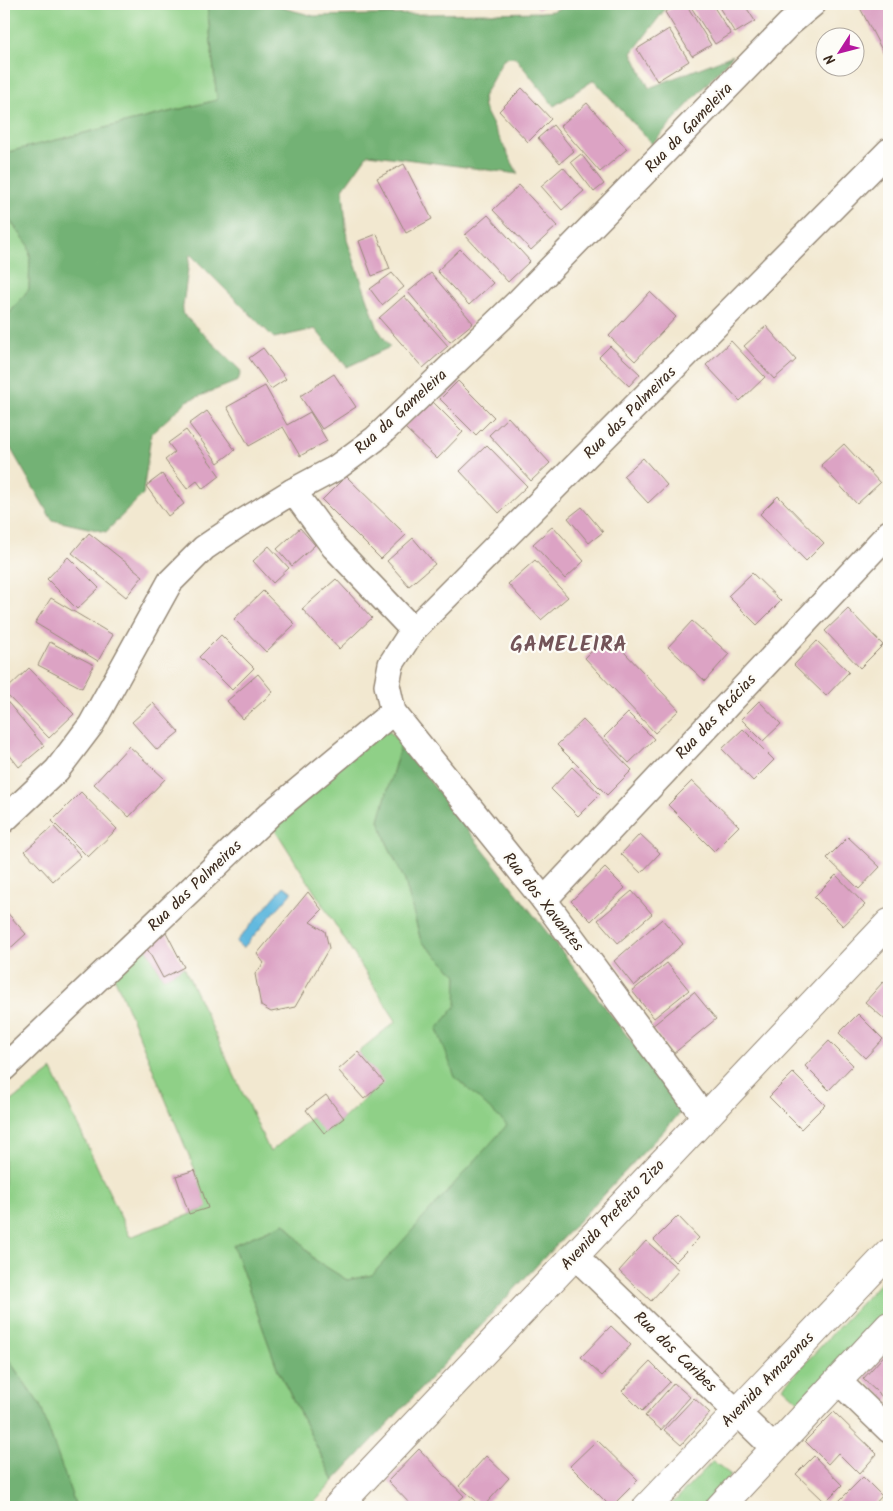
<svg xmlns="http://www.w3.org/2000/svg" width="893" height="1511" viewBox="0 0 893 1511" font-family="Kalam,sans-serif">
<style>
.green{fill:#8fd087;stroke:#657d52}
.forest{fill:#73b274;stroke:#576e49}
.water{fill:#62b9df;stroke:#4e727e}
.building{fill:#dca3c4}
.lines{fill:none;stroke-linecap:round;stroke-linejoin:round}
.minor-casing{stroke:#968977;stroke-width:28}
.tertiary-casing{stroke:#968977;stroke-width:30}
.secondary-casing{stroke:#968977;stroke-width:30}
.minor{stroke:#fff;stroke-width:25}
.tertiary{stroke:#fff;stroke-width:28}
.secondary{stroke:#fff;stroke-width:28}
.labels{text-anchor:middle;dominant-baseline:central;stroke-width:4.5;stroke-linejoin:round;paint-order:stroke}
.street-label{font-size:16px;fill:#3b2a1e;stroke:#fdfcf7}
.district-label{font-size:21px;font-weight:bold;letter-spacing:1px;fill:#735458;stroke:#fdfcf7}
</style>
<rect width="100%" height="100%" fill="#fdfcf7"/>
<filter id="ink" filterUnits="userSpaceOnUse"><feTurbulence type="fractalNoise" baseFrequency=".02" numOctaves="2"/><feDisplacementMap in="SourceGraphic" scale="10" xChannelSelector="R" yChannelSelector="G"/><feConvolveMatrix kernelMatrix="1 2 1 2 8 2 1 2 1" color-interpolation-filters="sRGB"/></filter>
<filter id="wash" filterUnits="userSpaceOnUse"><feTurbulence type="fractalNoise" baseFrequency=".0096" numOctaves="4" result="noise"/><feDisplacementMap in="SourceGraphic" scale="20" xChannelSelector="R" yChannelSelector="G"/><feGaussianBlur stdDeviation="1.12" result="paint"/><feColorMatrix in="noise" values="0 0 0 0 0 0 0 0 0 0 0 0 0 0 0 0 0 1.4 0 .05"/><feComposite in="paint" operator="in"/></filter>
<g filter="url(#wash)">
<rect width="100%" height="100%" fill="#f2e8d0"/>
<g class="green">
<polygon points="4,4 207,4 217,100 4,153"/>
<polygon points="4,213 28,244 30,254 29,289 4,320"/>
<polygon points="386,728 401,744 379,820 387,843 405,881 421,941 457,975 455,1077 508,1125 373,1275 347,1280 315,1260 285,1223 233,1245 278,1370 334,1481 310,1507 76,1507 40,1405 4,1353 4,1107 52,1070 130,1237 207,1208 195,1170 114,976 144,943 163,978 184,967 270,1152 312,1117 325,1133 344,1118 383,1082 358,1052 396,1021 271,823"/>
<polygon points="889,1273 889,1313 803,1405 783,1387"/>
<polygon points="713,1461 731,1475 701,1507 669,1507"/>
</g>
<g class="forest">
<polygon points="207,4 277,4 283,8 314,16 542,12 553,11 569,4 669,4 632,53 649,88 733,55 652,144 594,80 554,106 515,57 504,58 483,97 484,108 518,174 368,154 343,189 347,240 378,329 390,347 347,367 315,329 274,338 190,254 182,313 241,371 238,381 187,401 151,434 143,494 106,532 52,520 4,437 4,320 29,289 30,255 28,244 4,213 4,153 217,100"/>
<polygon points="401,744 684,1109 334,1481 278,1370 233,1245 285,1223 315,1260 347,1280 372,1275 507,1125 455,1077 437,1029 456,1006 457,975 421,941 405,881 387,843 379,820"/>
<polygon points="4,1353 40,1405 76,1507 4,1507"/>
</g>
<polygon class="water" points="284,886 292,892 243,948 236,942"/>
<g id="blocks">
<g class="building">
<polygon points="536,4 551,4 538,9"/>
<polygon points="680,4 686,4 711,45 692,56 665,12"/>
<polygon points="689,4 712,4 731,34 715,44"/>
<polygon points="717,4 744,4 755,21 735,33"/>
<polygon points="858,4 889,4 889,51 884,54"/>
<polygon points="669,29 689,61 657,81 637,49"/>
<polygon points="522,88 551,119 528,142 499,111"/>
<polygon points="587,103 627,149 600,172 560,126"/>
<polygon points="553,125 574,151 560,163 538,138"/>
<polygon points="581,154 604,184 594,192 571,162"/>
<polygon points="404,164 432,219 406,233 377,178"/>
<polygon points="563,167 584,191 562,210 541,186"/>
<polygon points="519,185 557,226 531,250 493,210"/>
<polygon points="488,215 530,261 508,282 465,235"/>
<polygon points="377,234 390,269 372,276 359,241"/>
<polygon points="460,249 493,283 469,305 437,271"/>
<polygon points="392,273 404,287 382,305 370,289"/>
<polygon points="431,273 473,323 450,342 408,292"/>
<polygon points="650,292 676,317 635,361 609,336"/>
<polygon points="404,296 448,346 423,368 379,318"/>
<polygon points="766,326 796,360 774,379 744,346"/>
<polygon points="731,341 765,377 740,401 706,365"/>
<polygon points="610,346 640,374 629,386 599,357"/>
<polygon points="263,348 286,379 271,389 249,358"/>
<polygon points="334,374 356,407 322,429 300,396"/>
<polygon points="458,381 494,417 476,435 440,399"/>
<polygon points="265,386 287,425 310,412 327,441 300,456 283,427 249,446 227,407"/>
<polygon points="431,400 463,432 437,459 404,427"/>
<polygon points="207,411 235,450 218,463 189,424"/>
<polygon points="508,417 550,463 531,481 489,435"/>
<polygon points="186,430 220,476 203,489 197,481 187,489 165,460 175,452 168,443"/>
<polygon points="844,444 880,483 857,504 821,465"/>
<polygon points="487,445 527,486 499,513 460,471"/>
<polygon points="643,458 667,485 648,503 623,476"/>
<polygon points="162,474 184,504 168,516 146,486"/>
<polygon points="346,476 406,535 381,559 322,500"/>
<polygon points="778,496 824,543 806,561 760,514"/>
<polygon points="582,507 603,532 589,543 568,518"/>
<polygon points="553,526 584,561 565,579 533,544"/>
<polygon points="300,528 315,545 292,566 277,549"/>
<polygon points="89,533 143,576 126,597 72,553"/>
<polygon points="413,538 435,564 409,586 387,561"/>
<polygon points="269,546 289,568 273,583 253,561"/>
<polygon points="68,557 99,588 77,609 47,579"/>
<polygon points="535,560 568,597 541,620 508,584"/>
<polygon points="752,573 781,601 757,625 728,596"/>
<polygon points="336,579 372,618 339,649 302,609"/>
<polygon points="263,591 295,624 266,652 234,619"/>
<polygon points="51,598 113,635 98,661 35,623"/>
<polygon points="848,609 883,645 860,668 825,631"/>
<polygon points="692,621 729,654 705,681 668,647"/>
<polygon points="221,635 254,668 232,690 199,657"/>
<polygon points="608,635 679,710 655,733 585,658"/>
<polygon points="817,641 849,672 826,696 794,665"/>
<polygon points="50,642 94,665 82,688 38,665"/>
<polygon points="29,668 74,714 49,738 4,692"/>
<polygon points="258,674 273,692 243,719 227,701"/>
<polygon points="5,699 44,746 19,767 4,748"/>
<polygon points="759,701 781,724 763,741 741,719"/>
<polygon points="153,703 179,732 157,750 132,722"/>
<polygon points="628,713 654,739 629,763 604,737"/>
<polygon points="583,720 632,770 607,795 557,745"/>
<polygon points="743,729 774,760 753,781 722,749"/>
<polygon points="129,746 165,779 129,817 94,784"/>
<polygon points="572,767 600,794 578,816 551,789"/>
<polygon points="692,781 739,826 714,851 668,805"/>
<polygon points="81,792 117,829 88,857 52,821"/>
<polygon points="53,826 81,856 53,881 25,851"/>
<polygon points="640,834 660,853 641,873 621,854"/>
<polygon points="848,837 880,867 859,889 827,858"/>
<polygon points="605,868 625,888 591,921 571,901"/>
<polygon points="836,875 865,905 843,926 814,897"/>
<polygon points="632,891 652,914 618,943 598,920"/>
<polygon points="308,892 322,910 310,922 325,931 329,948 295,1007 271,1012 261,1006 255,974 264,963 257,954"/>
<polygon points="4,909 26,934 4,954"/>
<polygon points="662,919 683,944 634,986 614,961"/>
<polygon points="166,932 184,967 163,978 144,943"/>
<polygon points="667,963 689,990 654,1018 632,991"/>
<polygon points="883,982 889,987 889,1023 865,1002"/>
<polygon points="694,992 716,1019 673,1054 651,1027"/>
<polygon points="858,1014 883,1039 865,1058 839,1033"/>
<polygon points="829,1041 853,1065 829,1090 805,1066"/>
<polygon points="358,1052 384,1082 364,1099 338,1070"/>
<polygon points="793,1073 825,1105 801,1129 769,1097"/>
<polygon points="326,1095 344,1118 324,1133 306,1110"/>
<polygon points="195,1170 208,1208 189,1214 176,1176"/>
<polygon points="678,1216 699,1238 675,1262 654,1240"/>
<polygon points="646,1241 679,1270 651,1301 619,1271"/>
<polygon points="611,1326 631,1345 602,1376 581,1357"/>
<polygon points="889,1350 889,1403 863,1379"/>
<polygon points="650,1362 670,1382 642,1411 622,1391"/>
<polygon points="674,1383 690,1397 661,1430 645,1416"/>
<polygon points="694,1398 710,1413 681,1445 664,1430"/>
<polygon points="834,1412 877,1454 859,1474 838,1453 828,1464 805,1441"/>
<polygon points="597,1440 638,1480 611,1507 570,1466"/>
<polygon points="419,1449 464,1496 452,1507 413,1507 388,1481"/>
<polygon points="486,1456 509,1478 483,1507 459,1486"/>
<polygon points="814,1456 842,1485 825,1502 796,1474"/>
<polygon points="863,1477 882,1496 872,1507 837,1507 835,1505"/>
</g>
</g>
</g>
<g filter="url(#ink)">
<use href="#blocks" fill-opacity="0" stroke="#968977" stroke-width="1"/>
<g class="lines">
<g class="minor-casing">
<g id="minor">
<polyline points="293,491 334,547 413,630"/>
<polyline points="4,820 57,770 91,725 170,582 204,548 241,523 293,491 336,468 375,439 520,300 789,24 813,4"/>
<polyline points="544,900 889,533"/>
<polyline points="4,1068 270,814 393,712"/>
<polyline points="705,1118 544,900 393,712 387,685 391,664 413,630 889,151"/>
<polyline points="575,1256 775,1449"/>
<polyline points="838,1381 889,1430"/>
</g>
</g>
<g class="tertiary-casing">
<polyline id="tertiary" points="647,1507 889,1253"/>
</g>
<g class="secondary-casing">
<g id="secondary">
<polyline points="337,1507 889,923"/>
<polyline points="720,1507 889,1326"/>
</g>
</g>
<use href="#minor" class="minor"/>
<use href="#tertiary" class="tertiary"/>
<use href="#secondary" class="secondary"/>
</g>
</g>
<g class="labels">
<g class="street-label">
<text transform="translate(689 128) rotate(-46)">Rua da Gameleira</text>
<text transform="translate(401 412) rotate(-42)">Rua da Gameleira</text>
<text transform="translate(630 413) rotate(-45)">Rua das Palmeiras</text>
<text transform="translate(716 717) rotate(-47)">Rua das Acácias</text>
<text transform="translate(195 886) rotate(-44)">Rua das Palmeiras</text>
<text transform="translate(543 902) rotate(52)">Rua dos Xavantes</text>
<text transform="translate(613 1215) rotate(-47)">Avenida Prefeito Zizo</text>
<text transform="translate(675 1352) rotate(44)">Rua dos Caribes</text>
<text transform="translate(768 1380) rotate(-46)">Avenida Amazonas</text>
</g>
<g class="district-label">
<text x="569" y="645">GAMELEIRA</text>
</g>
</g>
<rect width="893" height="1511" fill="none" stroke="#fdfcf7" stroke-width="20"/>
<g transform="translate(840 52) rotate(234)"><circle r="24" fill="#fdfcf7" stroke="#afa8a0"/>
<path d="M0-4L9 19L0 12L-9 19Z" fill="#b5179e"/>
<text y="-8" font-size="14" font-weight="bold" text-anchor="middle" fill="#3b2a1e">N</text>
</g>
</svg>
